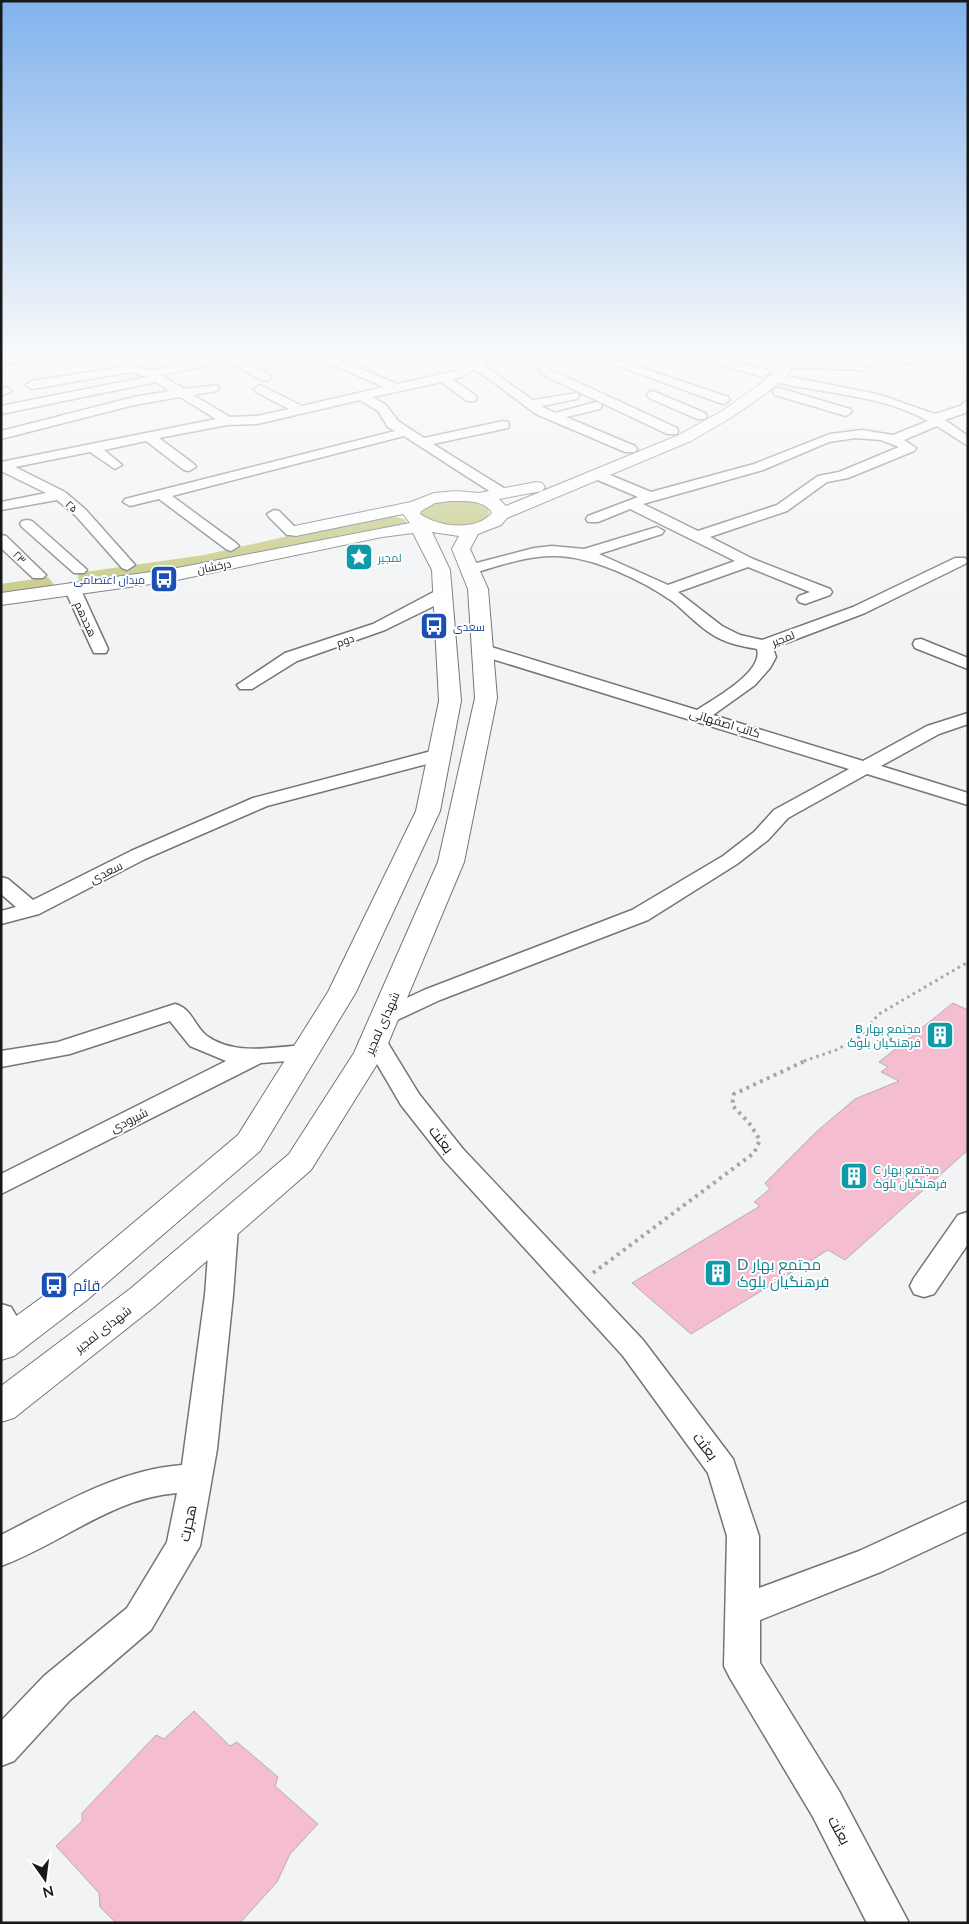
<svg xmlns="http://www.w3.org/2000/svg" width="969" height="1924" viewBox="0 0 969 1924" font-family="Lato,Cairo,sans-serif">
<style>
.green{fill:#c3c77e}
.building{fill:#f4bdd0;stroke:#b3b0b1}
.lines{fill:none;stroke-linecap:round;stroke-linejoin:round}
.minor-casing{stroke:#747577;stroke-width:3}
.major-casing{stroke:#747577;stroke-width:2}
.path-far1{stroke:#a5a6a8;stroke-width:3;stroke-dasharray:2.5 4;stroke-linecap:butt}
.path{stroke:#a5a6a8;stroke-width:4;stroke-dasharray:3 4.5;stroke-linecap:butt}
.minor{fill:#fff;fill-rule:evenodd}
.major{fill:#fff;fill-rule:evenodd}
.labels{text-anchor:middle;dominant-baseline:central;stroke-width:4;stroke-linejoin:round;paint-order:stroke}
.far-street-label{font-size:11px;fill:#171819;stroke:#fff}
.far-culture-label{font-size:11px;fill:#0d838f;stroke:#fff;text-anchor:start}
.far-transit-label{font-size:11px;fill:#164399;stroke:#fff;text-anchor:end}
.street-label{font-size:12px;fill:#171819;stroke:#fff}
.culture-label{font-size:12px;fill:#0d838f;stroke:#fff;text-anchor:end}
.near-street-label{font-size:15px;fill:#171819;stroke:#fff}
.near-culture-label{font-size:15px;fill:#0d838f;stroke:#fff;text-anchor:start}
.near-transit-label{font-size:15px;fill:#164399;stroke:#fff;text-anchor:start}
</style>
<rect width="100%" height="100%" fill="#f2f3f5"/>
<g class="green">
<path d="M445 500 475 502 488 508 489 513C482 531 431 529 421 514L422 509 436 502Z"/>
<polygon points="392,516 404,519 408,524 348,534 189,568 79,583 78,573 204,555 306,532"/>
<polygon points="48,577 55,586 1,596 1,584"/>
</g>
<g class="building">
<polygon points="953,1003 968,1010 968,1150 845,1260 828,1250 691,1334 632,1283 760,1206 754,1202 770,1189 765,1183 816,1132 855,1099 899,1081 881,1072 888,1067 879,1062"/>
<polygon points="194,1711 230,1746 237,1742 278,1777 275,1786 318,1824 290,1854 277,1882 240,1923 116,1923 100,1907 99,1893 56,1846 82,1821 82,1813 156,1735 164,1739"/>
</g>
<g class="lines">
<g class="minor-casing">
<g id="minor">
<polygon points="22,354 42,354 40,356 1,366 1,359"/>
<polygon points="101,354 115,354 137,366 151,370 230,354 255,354 241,359 269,374 271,377 269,380 261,380 228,361 161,375 184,389 217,385 219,388 217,391 193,395 230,417 257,416 289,409 256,392 254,389 260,385 302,406 384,387 308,354 324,354 344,362 391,354 417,354 411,357 356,367 397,384 455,371 465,365 449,354 463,354 474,360 503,354 525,354 523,356 483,365 533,400 577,393 579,396 577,399 541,406 555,413 596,402 600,403 602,406 600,409 566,417 635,446 637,449 635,452 625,452 536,414 492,381 473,369 463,377 452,379 475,395 477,398 475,401 467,401 441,382 373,397 386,405 398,421 424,438 503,421 508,422 509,425 508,428 433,444 507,490 509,493 507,496 497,496 404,436 172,496 236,543 239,546 231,551 226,549 159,499 130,506 123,502 125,499 395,431 388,427 378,411 360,400 257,424 227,425 159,438 194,464 196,467 189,471 184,470 146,441 104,450 122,465 115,469 90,452 15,467 65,492 86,510 135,565 127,570 122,568 76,516 57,500 1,510 1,502 46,493 1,471 1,462 216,419 180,397 134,405 1,439 1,431 134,397 170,391 156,382 1,414 1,406 147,377 131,372 32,389 26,385 32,381 122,367"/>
<polygon points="259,354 276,354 290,361 284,365"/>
<polygon points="601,354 728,397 730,400 724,404 720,403 599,359 597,357"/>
<polygon points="690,354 709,354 767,370 769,373 763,377 692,356"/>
<path d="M869 354C883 354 921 352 930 361L924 365 878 359 864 370 786 367 780 363 786 359 861 362Z"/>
<polygon points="545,367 677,428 678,431 677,434 667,434 541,374 541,368"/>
<path d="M775 374 877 394 935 414 960 406 968 400V412L945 420 968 436V446L937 426 904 440 916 448 914 451 848 478 827 482 787 511 710 537 753 559 830 589 832 592 830 595 805 604 799 602 797 599 799 596 810 592 748 567 678 592 722 626 740 635 762 640 853 607 955 558H965L968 561 965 564 865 613 773 648 776 657 770 668 755 685 713 715 863 761 927 726 968 713V724L939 734 881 766 968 793V805L867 774 788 818 768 840 737 864 648 920 440 1000 393 1022 385 1024 377 1022 373 1017 377 1012 424 990 632 910 723 856 754 832 774 810 849 769 476 654 474 650 476 646H488L697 710C713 699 764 672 757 649 741 646 724 643 710 633 696 624 685 611 672 601 642 580 590 555 552 556 525 556 496 567 470 574L462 569 465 566 534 548 552 546 584 549 657 527 664 531 662 534 599 554 668 585 735 561 630 509 598 522H588L586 519 588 516 638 497 593 478 591 475 593 472H603L651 492 754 464 830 434 862 430 893 435 928 421C880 394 823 394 771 381L769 378 771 375ZM855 438 881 440 899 447 839 472 818 476 777 505 698 531 643 504 763 470 829 442Z"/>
<polygon points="6,387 12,391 1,396 1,388"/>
<polygon points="779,388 850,409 852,412 846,416 775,395 773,392 775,389"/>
<polygon points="653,391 705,413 707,416 705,419 697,419 649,398 647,395 649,392"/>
<polygon points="274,510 279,511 297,529 299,532 297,535 287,535 269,517 267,514"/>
<polygon points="27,520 32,521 84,567 87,570 84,573 74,573 22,527 20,524 22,521"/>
<polygon points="1,535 6,536 43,572 46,575 43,578 33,578 1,548"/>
<polygon points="72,583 80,588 108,649 106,653 94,653 92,649 64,588"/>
<polygon points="443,587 449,589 451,592 434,606 385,630 297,661 252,689 240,689 237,685 285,653 373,624"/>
<polygon points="921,639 968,658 968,669 915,648 913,644 915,640"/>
<polygon points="439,749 446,751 448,755 446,759 267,806 145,859 39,914 1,924 1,911 16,907 1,894 1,877 8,879 33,900 131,851 253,798"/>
<path d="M175 1004C192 1008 194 1026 207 1036 235 1056 273 1047 305 1045L314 1047 317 1053 314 1059 261 1063 1 1194V1174L226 1061 190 1046 170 1021 70 1054 1 1067V1051L58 1042Z"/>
<polygon points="375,1032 383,1035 419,1094 463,1149 643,1340 733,1459 759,1536 759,1588 859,1551 968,1501 968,1531 883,1571 760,1620 760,1663 839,1791 909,1923 867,1923 813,1817 730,1678 724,1666 727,1536 708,1473 623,1356 445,1161 401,1105 363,1040 367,1035"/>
<polygon points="968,1212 968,1244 934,1294 924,1297 914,1294 910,1286 914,1278 958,1215"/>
<path d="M224 1218 234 1221 238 1228 233 1295 217 1449 200 1546 151 1630 70 1700 14 1761 1 1766V1721L44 1676 127 1608 167 1542 177 1493C112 1498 61 1544 1 1566V1535C59 1506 116 1470 182 1465L205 1295 210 1228 214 1221Z"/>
<polygon points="1,1304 11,1307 29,1337 24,1345 14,1348 4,1345 1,1341"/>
</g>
</g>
<g class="major-casing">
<path id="major" d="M784 354H798L788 375 769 391 732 417 691 441 507 518 501 525 478 534 470 549 488 589 497 698 464 862 384 1053 311 1170 154 1307 14 1418 1 1422V1386L130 1289 289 1154 354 1053 438 862 475 698 468 589 452 549 459 536 432 532 450 570 461 701 440 811 356 992 260 1151 87 1300 14 1356 1 1360V1327L63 1282 238 1135 328 992 416 811 439 701 432 570 413 533 382 537 172 581 1 605V593L172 569 410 523 403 514 296 536 290 535 287 531 290 527 411 502 434 493 456 491 479 493 536 482 542 483 545 487 542 491 499 499 506 506 679 435 722 411 759 385 777 370ZM450 501C463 501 485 499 492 513 475 532 439 527 420 514L421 511 435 503Z"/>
</g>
<polyline class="path-far1" points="804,1061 836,1050 858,1038 879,1014 968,962"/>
<polyline class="path" points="593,1273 754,1153 760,1140 749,1123 732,1105 734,1094 807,1060"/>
<use href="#minor" class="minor"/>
<use href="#major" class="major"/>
</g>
<linearGradient id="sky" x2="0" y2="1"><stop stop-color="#81b2ed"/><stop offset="0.57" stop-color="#f9fafa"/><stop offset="1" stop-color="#f9fafa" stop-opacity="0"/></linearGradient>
<rect width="969" height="623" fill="url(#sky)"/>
<defs>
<g id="sight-square" transform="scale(1.4375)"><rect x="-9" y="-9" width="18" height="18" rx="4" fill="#0f9aa8" stroke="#fff"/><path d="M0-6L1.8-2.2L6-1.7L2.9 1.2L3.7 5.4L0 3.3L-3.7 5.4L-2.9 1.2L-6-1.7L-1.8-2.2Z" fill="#fff"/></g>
<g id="bus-square" transform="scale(1.4375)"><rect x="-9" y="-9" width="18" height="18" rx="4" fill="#1a4fb4" stroke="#fff"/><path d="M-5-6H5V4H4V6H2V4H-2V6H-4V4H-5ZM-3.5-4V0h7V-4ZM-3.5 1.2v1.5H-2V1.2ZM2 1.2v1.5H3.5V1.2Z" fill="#fff"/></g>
<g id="building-square" transform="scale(1.4375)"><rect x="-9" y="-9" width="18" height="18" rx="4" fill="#0f9aa8" stroke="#fff"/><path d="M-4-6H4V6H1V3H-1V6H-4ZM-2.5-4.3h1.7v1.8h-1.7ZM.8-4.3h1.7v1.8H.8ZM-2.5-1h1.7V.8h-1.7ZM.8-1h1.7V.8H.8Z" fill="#fff"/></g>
</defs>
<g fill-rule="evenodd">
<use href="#sight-square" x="359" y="557"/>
<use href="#bus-square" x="164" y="579"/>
<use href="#bus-square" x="434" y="626"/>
<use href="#building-square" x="940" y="1035"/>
<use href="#building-square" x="854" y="1176"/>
<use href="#building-square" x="718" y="1273"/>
<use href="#bus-square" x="54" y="1285"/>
</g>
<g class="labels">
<g class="far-street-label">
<text transform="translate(72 506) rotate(42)">۲۵</text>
<text transform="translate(20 557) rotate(45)">۲۳</text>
<text transform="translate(214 566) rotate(-11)">درخشان</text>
<text transform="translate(86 619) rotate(66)">هجدهم</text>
<text transform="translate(783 638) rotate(-22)">لمجیر</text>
<text transform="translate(345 640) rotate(-20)">دوم</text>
</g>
<g class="far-culture-label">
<text x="378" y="557">لمجیر</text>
</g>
<g class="far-transit-label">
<text x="145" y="579">میدان اعتصامی</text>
<text x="453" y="626" text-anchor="start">سعدی</text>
</g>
<g class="street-label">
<text transform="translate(725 723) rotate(17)">کاتب اصفهانی</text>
<text transform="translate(106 872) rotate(-27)">سعدی</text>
<text transform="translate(382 1023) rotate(-66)">شهدای لمجیر</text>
<text transform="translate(129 1120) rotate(-27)">شیرودی</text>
<text transform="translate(103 1329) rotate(-38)">شهدای لمجیر</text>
</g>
<g class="culture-label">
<text x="921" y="1028">B مجتمع بهار<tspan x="921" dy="14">فرهنگیان بلوک</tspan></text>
<text x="873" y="1169" text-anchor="start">C مجتمع بهار<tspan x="873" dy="14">فرهنگیان بلوک</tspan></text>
</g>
<g class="near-street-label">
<text transform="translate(442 1139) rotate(52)">بعثت</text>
<text transform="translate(706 1446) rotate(53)">بعثت</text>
<text transform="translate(187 1523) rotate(-78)">هجرت</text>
<text transform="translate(840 1830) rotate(62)">بعثت</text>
</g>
<g class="near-culture-label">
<text x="737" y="1264">D مجتمع بهار<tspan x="737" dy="17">فرهنگیان بلوک</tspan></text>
</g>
<g class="near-transit-label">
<text x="73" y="1285">قائم</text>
</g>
</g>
<rect width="969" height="1924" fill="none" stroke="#171819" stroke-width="5"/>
<g transform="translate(45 1879) rotate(166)" stroke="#ffffff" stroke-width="4" paint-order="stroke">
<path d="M0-4L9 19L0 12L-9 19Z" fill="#171819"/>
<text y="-8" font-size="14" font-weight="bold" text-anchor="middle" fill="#171819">N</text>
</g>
</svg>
